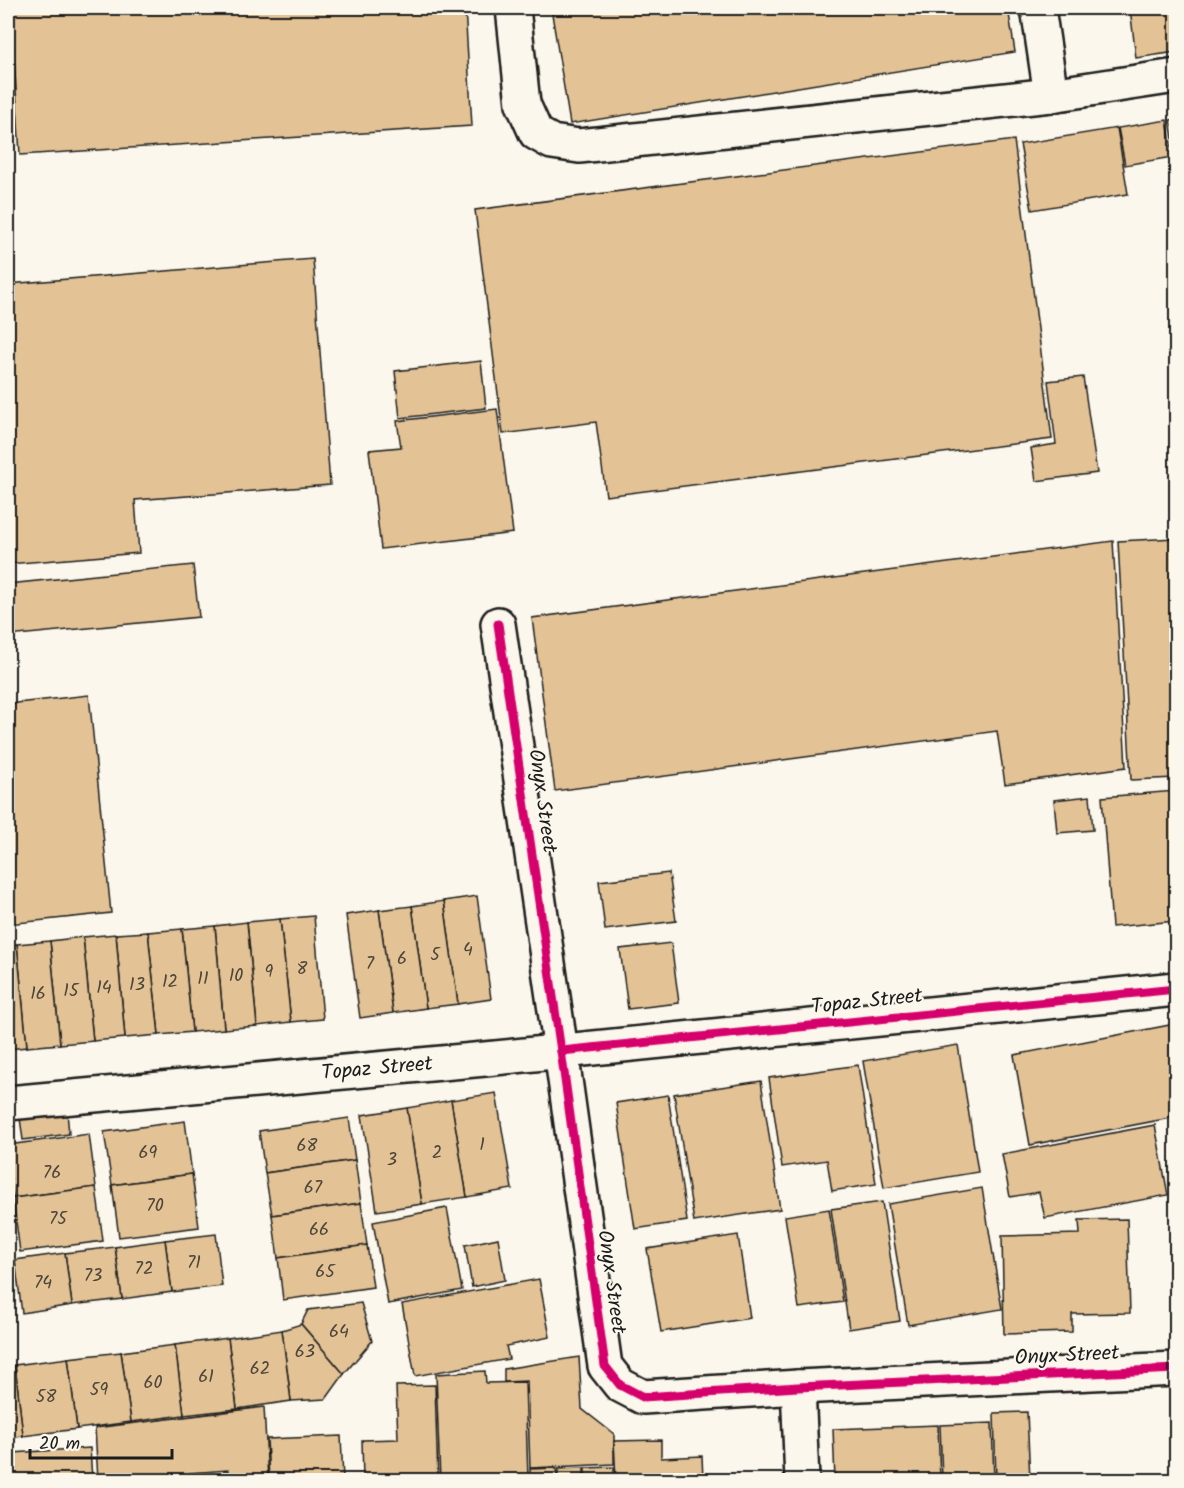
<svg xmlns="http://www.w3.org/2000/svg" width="1184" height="1488" viewBox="0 0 1184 1488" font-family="Kalam,sans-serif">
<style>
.building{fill:#e3c395;stroke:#1c1c1c;stroke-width:1.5}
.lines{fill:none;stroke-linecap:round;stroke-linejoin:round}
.minor-casing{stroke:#1c1c1c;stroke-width:38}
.minor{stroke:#fbf7ec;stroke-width:33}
.cycleway-casing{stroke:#fbf7ec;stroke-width:13}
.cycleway{stroke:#d6006c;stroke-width:9}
.labels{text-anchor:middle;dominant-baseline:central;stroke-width:4.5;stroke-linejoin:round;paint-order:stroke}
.number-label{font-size:18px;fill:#4e463a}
.street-label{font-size:21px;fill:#1c1c1c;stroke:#fbf7ec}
</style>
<rect width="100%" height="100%" fill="#fbf7ec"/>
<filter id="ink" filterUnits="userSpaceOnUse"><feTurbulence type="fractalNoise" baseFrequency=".0167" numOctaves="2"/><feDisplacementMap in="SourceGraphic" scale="12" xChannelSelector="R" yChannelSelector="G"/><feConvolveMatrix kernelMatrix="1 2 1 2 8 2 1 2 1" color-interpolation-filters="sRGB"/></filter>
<g filter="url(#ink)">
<g class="building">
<polygon points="11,8 465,8 472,126 20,155"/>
<polygon points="551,8 1008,8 1015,52 570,124"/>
<polygon points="1130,8 1176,8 1176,52 1136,58"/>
<polygon points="1176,119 1176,159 1170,120"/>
<polygon points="1167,120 1173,157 1125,165 1118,128"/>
<polygon points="1117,128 1128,194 1032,210 1020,144"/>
<polygon points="1014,140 1052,439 606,496 596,422 503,434 475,210"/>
<polygon points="313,259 330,485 135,500 139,553 8,564 8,284"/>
<polygon points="481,361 486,408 400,418 395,371"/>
<polygon points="1083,377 1097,473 1036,481 1031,448 1056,444 1048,381"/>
<polygon points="497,409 513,533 381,549 369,450 401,447 397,421"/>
<polygon points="1176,538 1176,778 1131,780 1118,541"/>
<polygon points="1113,541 1126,767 1005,784 997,731 555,791 532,618"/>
<polygon points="193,565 199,617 8,636 8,584"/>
<polygon points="89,695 111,913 8,924 8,704"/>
<polygon points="1176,791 1176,921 1112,927 1102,797"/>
<polygon points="1090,796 1093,830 1057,833 1054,800"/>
<polygon points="669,873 676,921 605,930 599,881"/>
<polygon points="477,896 491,999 458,1004 444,901"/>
<polygon points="444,901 458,1004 426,1008 412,906"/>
<polygon points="412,906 426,1008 393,1013 379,910"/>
<polygon points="379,910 393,1013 360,1018 346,915"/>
<polygon points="314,916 323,1019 291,1022 280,919"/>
<polygon points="280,919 291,1022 257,1026 247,922"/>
<polygon points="247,922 257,1026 224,1029 215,926"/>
<polygon points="215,926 224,1029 192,1032 182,929"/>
<polygon points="182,929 192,1032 159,1035 148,932"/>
<polygon points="148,932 159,1035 125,1038 116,934"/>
<polygon points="116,934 125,1038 93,1041 83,937"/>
<polygon points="83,937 93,1041 60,1044 50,941"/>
<polygon points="50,941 60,1044 27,1047 17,944"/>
<polygon points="671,943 679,1003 628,1009 620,949"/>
<polygon points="17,944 27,1047 8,1049 8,945"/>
<polygon points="1175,1024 1170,1118 1030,1145 1014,1055"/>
<polygon points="958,1045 978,1172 884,1188 863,1061"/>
<polygon points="858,1065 876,1184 832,1191 827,1160 782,1167 769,1078"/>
<polygon points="761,1081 780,1209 694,1222 674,1094"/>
<polygon points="496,1093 512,1189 467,1197 451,1100"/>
<polygon points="668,1095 687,1221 635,1229 616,1103"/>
<polygon points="451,1100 467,1197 422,1204 407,1108"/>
<polygon points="407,1108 422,1204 377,1211 362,1115"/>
<polygon points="67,1112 69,1134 23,1140 20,1118"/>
<polygon points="349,1118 355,1160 265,1173 259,1131"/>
<polygon points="185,1121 192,1174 112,1185 104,1132"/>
<polygon points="1155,1125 1168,1195 1045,1218 1039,1192 1010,1197 1002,1154"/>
<polygon points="89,1134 96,1187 13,1198 8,1159 8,1145"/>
<polygon points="355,1160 361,1203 272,1215 265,1173"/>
<polygon points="192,1174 199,1227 119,1237 112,1185"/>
<polygon points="96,1187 103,1241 20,1252 13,1198"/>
<polygon points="982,1188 1002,1309 908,1325 888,1204"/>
<polygon points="882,1202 900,1321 849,1329 831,1209"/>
<polygon points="361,1203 367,1245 278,1258 272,1215"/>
<polygon points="447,1208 462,1290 388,1304 373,1222"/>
<polygon points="829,1209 843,1302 799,1308 785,1216"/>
<polygon points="1127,1219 1130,1313 1072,1314 1072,1332 1004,1334 1002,1236 1080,1234 1079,1220"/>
<polygon points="216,1234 222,1286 172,1292 165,1240"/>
<polygon points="738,1235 750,1318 661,1332 647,1249"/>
<polygon points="498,1238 505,1280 472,1287 465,1245"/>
<polygon points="165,1240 172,1292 122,1299 115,1247"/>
<polygon points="367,1245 373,1287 283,1300 278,1258"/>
<polygon points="115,1247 122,1299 72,1305 65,1253"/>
<polygon points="65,1253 72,1305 22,1313 15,1260"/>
<polygon points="539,1279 550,1337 506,1346 509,1359 415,1376 402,1304"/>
<polygon points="361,1303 372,1341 344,1374 301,1324 308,1310"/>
<polygon points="301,1324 344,1374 326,1399 291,1401 282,1330"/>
<polygon points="282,1330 291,1401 237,1409 228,1338"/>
<polygon points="228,1338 237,1409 184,1415 175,1345"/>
<polygon points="175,1345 184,1415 131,1422 121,1352"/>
<polygon points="121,1352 131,1422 77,1429 68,1358"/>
<polygon points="579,1357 582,1409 614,1434 614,1464 530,1468 527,1381 504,1382 504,1369"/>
<polygon points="68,1358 77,1429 23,1436 15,1365"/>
<polygon points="15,1365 23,1436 8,1438 8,1366"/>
<polygon points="485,1371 486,1383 525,1382 528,1480 440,1480 436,1374"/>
<polygon points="435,1385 438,1480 363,1480 362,1440 398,1439 396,1386"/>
<polygon points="264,1407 268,1480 228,1480 228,1470 190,1473 191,1480 98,1480 95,1428"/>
<polygon points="1027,1412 1030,1480 996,1480 994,1413"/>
<polygon points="992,1423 994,1480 942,1480 940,1425"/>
<polygon points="938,1425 940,1480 835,1480 833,1429"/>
<polygon points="341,1436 343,1480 269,1480 267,1439"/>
<polygon points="661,1440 661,1458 702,1456 703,1480 616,1480 614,1441"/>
<polygon points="90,1448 92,1480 14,1480 12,1453"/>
<polygon points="614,1467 614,1480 585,1480 585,1468"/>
<polygon points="556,1468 557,1480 530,1480 530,1469"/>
<polygon points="584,1468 584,1480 558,1480 558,1469"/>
</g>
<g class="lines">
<g class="minor-casing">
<g id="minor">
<polyline points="513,8 523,104 536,133 552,142 579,146 1051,95 1176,76"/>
<polyline points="1038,8 1051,95"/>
<polyline points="498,624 561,1051 605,1366 620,1385 643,1397 798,1387 1176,1369"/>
<polyline points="8,1103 485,1059 1176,989"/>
<polyline points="798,1387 802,1480"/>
</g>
</g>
<use href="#minor" class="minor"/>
<g class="cycleway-casing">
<g id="cycleway">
<polyline points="498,624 561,1051 605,1366 620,1385 643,1397 798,1387 1176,1369"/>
<polyline points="561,1051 1176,989"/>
</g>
</g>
<use href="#cycleway" class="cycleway"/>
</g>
</g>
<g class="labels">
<g class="number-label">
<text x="468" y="950">4</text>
<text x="435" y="955">5</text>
<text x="402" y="959">6</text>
<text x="370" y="964">7</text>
<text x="302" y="969">8</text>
<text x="269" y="972">9</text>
<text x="236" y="976">10</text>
<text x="203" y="979">11</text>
<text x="170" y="982">12</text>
<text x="137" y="985">13</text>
<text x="104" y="988">14</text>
<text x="71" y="991">15</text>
<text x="38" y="994">16</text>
<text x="482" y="1145">1</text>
<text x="307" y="1146">68</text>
<text x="148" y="1153">69</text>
<text x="437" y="1153">2</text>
<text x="392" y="1160">3</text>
<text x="52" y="1173">76</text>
<text x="313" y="1188">67</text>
<text x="155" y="1206">70</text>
<text x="58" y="1219">75</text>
<text x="319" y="1230">66</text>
<text x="194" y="1263">71</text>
<text x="144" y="1269">72</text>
<text x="325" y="1272">65</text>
<text x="93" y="1276">73</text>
<text x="43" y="1283">74</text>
<text x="339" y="1332">64</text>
<text x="305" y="1352">63</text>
<text x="260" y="1369">62</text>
<text x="206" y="1377">61</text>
<text x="153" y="1383">60</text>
<text x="99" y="1390">59</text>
<text x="46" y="1397">58</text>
</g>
<g class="street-label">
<text transform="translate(542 801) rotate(82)">Onyx Street</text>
<text transform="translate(867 1002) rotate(-6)">Topaz Street</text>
<text transform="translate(377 1069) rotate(-5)">Topaz Street</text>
<text transform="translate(611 1282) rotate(82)">Onyx Street</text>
<text transform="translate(1067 1356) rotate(-3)">Onyx Street</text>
</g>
</g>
<rect width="1184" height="1488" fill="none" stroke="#fbf7ec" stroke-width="30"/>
<rect x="15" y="15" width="1154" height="1458" fill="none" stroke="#1c1c1c" stroke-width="2" filter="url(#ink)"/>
<path d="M30 1449v9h142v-9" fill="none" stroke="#1c1c1c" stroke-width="3"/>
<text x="39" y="1449" font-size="18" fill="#1c1c1c" stroke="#fbf7ec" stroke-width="4.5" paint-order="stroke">20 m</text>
</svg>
